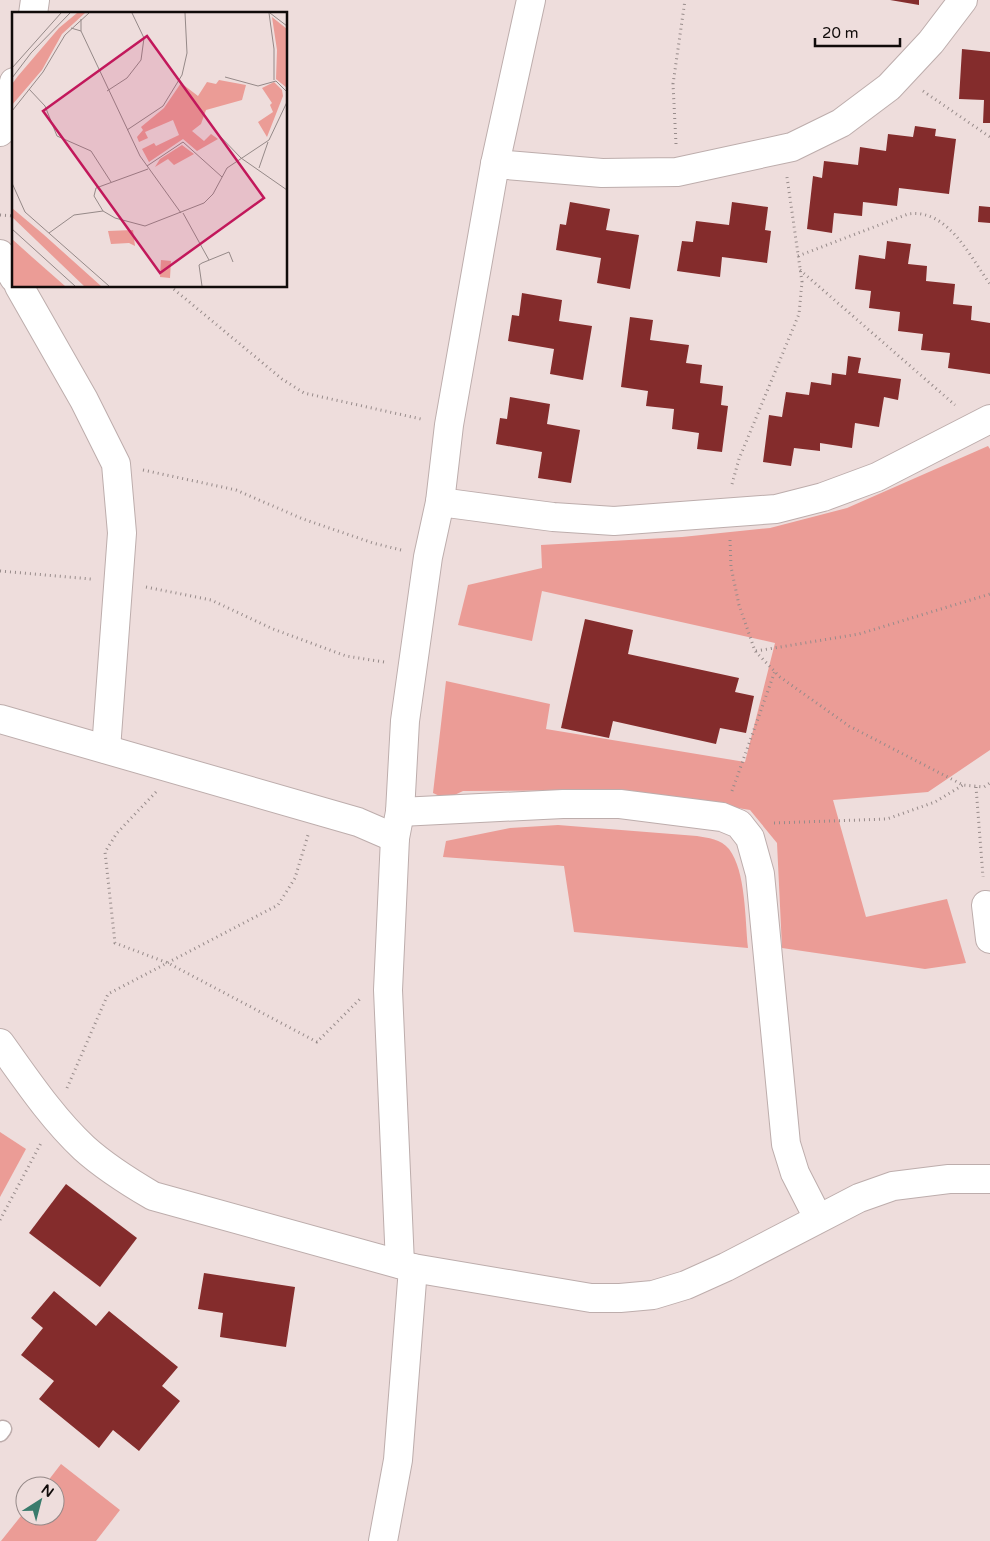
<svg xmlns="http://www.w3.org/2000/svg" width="990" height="1541" viewBox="0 0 990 1541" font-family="'Varela Round',sans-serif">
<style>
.green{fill:#eb9c96}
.building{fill:#842c2c}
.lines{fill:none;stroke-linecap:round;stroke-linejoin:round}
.service-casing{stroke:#bdadac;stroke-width:19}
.minor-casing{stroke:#bdadac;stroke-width:30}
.path{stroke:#978b8a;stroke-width:3;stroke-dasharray:1 4;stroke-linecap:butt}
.service{stroke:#fff;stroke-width:16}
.minor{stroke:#fff;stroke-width:28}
.inset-road{fill:none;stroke:#958988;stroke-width:1}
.view{fill:#c2185b;fill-opacity:0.15;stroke:#c2185b;stroke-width:2.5}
.inset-edge{fill:none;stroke:#100b0a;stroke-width:2.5}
</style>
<rect width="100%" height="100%" fill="#eedddc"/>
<g class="green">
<polygon points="988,446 990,449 990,750 928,792 833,800 866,917 947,899 966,963 925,969 782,948 777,843 750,810 627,790 463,791 446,799 433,793 446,681 550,704 546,729 745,762 775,643 542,591 532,641 458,625 468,585 542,568 541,545 682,537 770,528 847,508"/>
<path d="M558 825 697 836C708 838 721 839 729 849 746 871 745 920 748 948L574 932 564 866 443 857 446 841 510 828Z"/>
<polygon points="0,1132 26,1149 0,1197"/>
<polygon points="61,1464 120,1510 96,1541 1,1541 25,1511 25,1516 55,1516 55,1486 44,1486"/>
</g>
<g class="building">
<polygon points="890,0 919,0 919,5"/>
<polygon points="962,49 990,52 990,123 983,123 984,100 959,99"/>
<polygon points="915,126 936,129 935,136 956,139 949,194 899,188 897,206 863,202 862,216 834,213 832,233 807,229 813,176 822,178 824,161 858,165 860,147 886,151 888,134 913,137"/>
<polygon points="570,202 610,209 606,230 639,235 630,289 597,283 601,258 556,250 560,224 566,225"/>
<polygon points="732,202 768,207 765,230 771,231 767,263 722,257 720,277 677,271 682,241 693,242 696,221 729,225"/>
<polygon points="979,206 990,207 990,223 978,222"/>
<polygon points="887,241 911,244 908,264 927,266 926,281 955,284 953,304 972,306 971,320 990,323 990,374 948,368 950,353 921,350 923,334 898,331 900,312 869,308 871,291 855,289 859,255 885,259"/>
<polygon points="522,293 562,300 559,321 592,326 583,380 550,374 554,349 508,341 512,315 519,316"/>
<polygon points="630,317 653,320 650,340 689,345 686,363 702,365 700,383 723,386 721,405 728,406 722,452 697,449 699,433 672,429 674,409 646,406 648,391 621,387"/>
<polygon points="848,356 861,358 858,373 901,379 898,400 884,397 879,427 855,423 852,448 820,443 820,451 794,448 791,466 763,462 769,415 782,417 786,392 809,395 811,382 831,385 832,373 846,375"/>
<polygon points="510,397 550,404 547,424 580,430 571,483 538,478 542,452 496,444 500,418 507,419"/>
<polygon points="585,619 633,630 628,654 739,678 735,692 754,696 746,733 720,728 716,744 613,721 609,738 561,728"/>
<polygon points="66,1184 137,1238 100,1287 29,1233"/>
<polygon points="204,1273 295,1287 286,1347 220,1337 223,1313 198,1309"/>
<polygon points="54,1291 96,1326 109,1311 178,1367 162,1386 180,1401 139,1451 113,1430 99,1448 39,1399 54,1381 21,1355 43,1328 31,1318"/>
</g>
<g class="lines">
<g class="service-casing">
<polyline id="service" points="0,1433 3,1429"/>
</g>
<g class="minor-casing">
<g id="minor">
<polyline points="33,14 35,0"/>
<polyline points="0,132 14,82"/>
<polyline points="495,164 602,173 677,172 792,147 841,123 889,87 931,42 963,0"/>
<polyline points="0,254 14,278"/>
<polyline points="19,286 84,400 116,464 122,533 106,749"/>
<polyline points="440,502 553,517 614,521 776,509 823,497 877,477 990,419"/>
<polyline points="0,719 358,822 395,838"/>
<polyline points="400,812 563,804 620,804 722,817 739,824 750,838 760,874 786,1144 795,1173 818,1218"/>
<polyline points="986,905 990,939"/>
<path d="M0 1043C26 1079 51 1117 84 1148 105 1167 129 1182 153 1196L413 1268 591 1298H620L653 1295 686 1285 726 1267 859 1198 893 1186 949 1179H990"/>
<polyline points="400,1264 388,990 395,838 400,812 405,721 428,557 440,502 449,425 495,164 531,0"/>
<polyline points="383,1541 398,1460 413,1268"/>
</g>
</g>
<g class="path">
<polyline points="923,91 990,137"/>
<polyline points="676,144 673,84 685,0"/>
<polyline points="0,215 14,216"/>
<path d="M798 256 908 214C948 208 970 257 990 284"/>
<polyline points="800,270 955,405"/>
<polyline points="170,286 282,379 304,393 421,419"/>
<polyline points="143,470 236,490 303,519 373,543 401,550"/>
<polyline points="732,484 739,459 799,314 802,282 787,177"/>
<polyline points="730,540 731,567 739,605 755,651 780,677 849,726 963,785 984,787 990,783"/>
<polyline points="0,571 91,579"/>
<polyline points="146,587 211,600 273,629 346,656 384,662"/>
<polyline points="756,651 859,634 990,594"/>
<polyline points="976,787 983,877"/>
<polyline points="732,791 775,671"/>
<polyline points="156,792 117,833 105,852 115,943 168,963 317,1042 361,998"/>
<polyline points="774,823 887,819 935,802 963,785"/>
<polyline points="67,1088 108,994 278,905 295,878 308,835"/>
<polyline points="0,1220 41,1143"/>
</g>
<use href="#service" class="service"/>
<use href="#minor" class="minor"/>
</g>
<g transform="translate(12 12)">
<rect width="275" height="275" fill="#eedddc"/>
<path d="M65 1H73L50 22 30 58 0 93V72L6 64 47 16ZM260 5 275 17V76L264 67 265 38ZM207 68 234 73 230 88 194 98 189 112 180 119 192 129 199 122 206 127 185 139 171 127 137 150 130 137 142 131 144 134 167 123 161 108 133 120 136 126 127 130 125 125 131 118 129 115 152 96 169 71 186 84 195 70 204 72ZM262 70 270 78 271 84 255 125 246 110 261 100 258 93 260 91 250 76ZM170 133 182 142 162 153 156 147 143 155 148 147ZM0 196 31 222 89 274H72L0 205ZM121 218 123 234 117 231 99 232 96 219ZM0 227 20 245 53 274H0ZM149 248 159 249 158 266 148 265Z" fill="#eb9c96"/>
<path class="inset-road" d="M257 1 262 37V68M258 1 275 14M59 16 69 19V7M69 19 128 144 169 201M0 56 49 1M213 65 246 74 264 69 275 80M0 66 19 41 58 1M17 77 33 94 45 124 79 139 99 170M95 79 115 66 129 48 132 26 120 1M0 99 31 60 53 23 77 1M115 118 151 94 170 63 175 41 173 1M203 119 229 146 275 178M135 154 171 130 210 165M247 156 256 130M136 157 84 176 82 184 91 199 103 206 133 214 192 191 201 182 215 156 257 128 275 90M0 171 13 200 97 274M171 201 197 248M0 217 63 274M37 221 62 203 91 199M190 274 187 253 190 251 217 240 221 250"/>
<path class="view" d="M135 24 252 186 148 261 31 99Z"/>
<rect width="275" height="275" class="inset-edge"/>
</g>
<g transform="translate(40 1501) rotate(36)"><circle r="24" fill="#eedddc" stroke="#958988"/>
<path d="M0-4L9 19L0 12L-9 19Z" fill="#397b6c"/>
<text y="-8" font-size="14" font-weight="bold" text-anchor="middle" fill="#100b0a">N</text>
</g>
<path d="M815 38v8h85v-8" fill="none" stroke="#100b0a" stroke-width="2.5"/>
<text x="822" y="38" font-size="15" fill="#100b0a" stroke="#eedddc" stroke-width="4" paint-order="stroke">20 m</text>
</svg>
